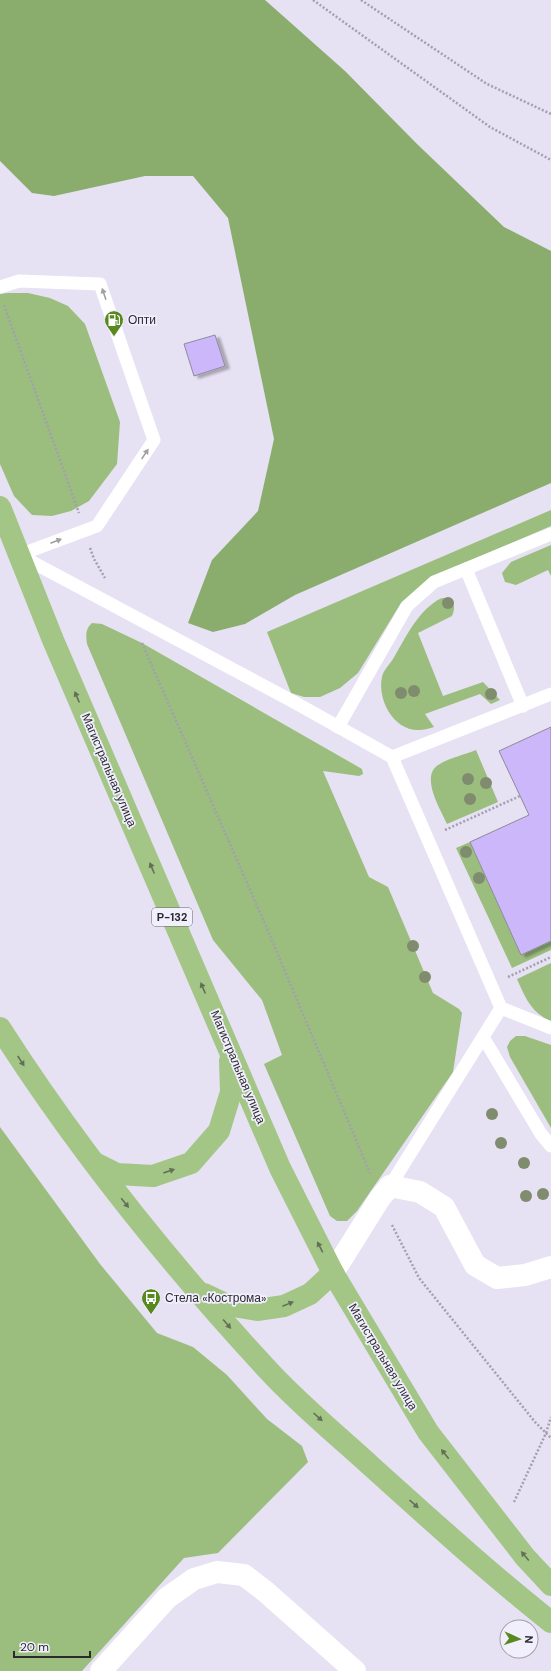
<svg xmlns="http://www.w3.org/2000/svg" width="551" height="1671" viewBox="0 0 551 1671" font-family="'DM Sans',sans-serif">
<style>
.green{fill:#9bbe7e}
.forest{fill:#8aad6e}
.building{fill:#ccb7fb;stroke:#8e8a9a;filter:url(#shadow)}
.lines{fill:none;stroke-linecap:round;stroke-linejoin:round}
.path{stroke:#a39fad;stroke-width:2.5;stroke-dasharray:2 2;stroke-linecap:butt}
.lane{stroke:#fff;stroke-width:13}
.street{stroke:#fff;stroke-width:22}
.highway{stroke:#a3c686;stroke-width:22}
.tree{fill:#7f8d6e}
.oneway{fill:#a09fa2}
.oneway2{fill:#617057}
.labels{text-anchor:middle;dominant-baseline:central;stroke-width:3.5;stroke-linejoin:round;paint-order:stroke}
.shield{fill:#f2effd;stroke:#67656e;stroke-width:1}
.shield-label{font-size:11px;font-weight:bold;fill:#2b2a30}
.poi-label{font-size:12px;fill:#2b2a30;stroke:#f2effd;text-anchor:start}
.street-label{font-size:12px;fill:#2b2a30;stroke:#f2effd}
</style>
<defs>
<filter id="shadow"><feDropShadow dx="4.5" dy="2.5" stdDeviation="1" flood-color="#0004"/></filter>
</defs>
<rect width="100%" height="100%" fill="#e6e1f3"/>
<g class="green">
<polygon points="8,293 28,293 50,298 68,306 85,324 120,422 117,464 89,501 71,511 52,516 32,515 14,496 0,464 0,294"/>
<polygon points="551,510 551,526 432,577 401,603 358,673 340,688 320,697 304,697 291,693 267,632"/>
<polygon points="551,545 551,576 548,570 516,585 505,582 502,573 511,562"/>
<path d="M442 598C453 599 457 605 452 616L418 633 443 696 483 682 500 700 491 704 480 694 425 714 434 727C430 728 424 730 419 730 394 731 377 700 382 677 383 671 389 665 393 659 405 639 419 608 442 598Z"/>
<path d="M92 623 102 624 142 643 362 769 363 774 359 776 323 771 369 877 388 887 433 993 459 1009 462 1013 453 1072 357 1211 347 1221H337L330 1216 264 1064 282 1055 262 1000 213 940 87 644C86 636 85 629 92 623Z"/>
<path d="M476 750 498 802 447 824C441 810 420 777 438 765 449 758 464 755 476 750Z"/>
<polygon points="470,842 521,954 551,941 551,950 512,968 456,848"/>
<path d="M551 963V1021C531 1013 525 997 517 979Z"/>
<polygon points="516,1036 525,1036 551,1045 551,1128 510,1057 507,1047 510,1041"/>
<polygon points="0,1127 100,1264 157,1333 193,1347 227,1375 267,1419 302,1446 308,1462 218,1553 184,1558 82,1671 0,1671"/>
</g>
<polygon class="forest" points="0,0 265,0 345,71 417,144 504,227 551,251 551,483 295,595 245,624 213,632 188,623 212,560 258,511 274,439 228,218 193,176 145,176 54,196 32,193 0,161"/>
<g class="building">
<polygon points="215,335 225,366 194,376 184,344"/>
<polygon points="551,727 551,941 521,955 470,842 529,815 499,751"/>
</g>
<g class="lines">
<g class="path">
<polyline points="313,0 490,127 551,160"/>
<polyline points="361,0 487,84 551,114"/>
<polyline points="4,305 79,513"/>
<polyline points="90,548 94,559 105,578"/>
<polyline points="142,643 265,924 370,1173"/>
<polyline points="445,830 520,796"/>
<polyline points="508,977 551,957"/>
<polyline points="392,1225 419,1278 535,1422 551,1438"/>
<polyline points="514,1502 546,1433 551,1417"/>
</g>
<g class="lane">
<polyline points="0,287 19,281 100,284 154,440 97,526 19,555"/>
<polyline points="19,555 294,702 392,757 501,1008 551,1028"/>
<polyline points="466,569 523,706"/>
<polyline points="338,727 407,606 434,582 551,534"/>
<polyline points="392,757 551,694"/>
<polyline points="483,1037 541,1134 551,1146"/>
<polyline points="390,1186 501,1008"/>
</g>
<g class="street">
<polyline points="333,1273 380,1198 390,1186 420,1192 444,1207 475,1265 497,1278 525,1275 551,1267"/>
<polyline points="101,1671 167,1598 194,1579 217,1572 244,1575 266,1592 355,1671"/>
</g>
<g class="highway">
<polyline points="0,507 53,640 280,1168 333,1273 428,1432 525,1557 551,1585"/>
<path d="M0 1028C78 1150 169 1263 267 1369 299 1404 337 1435 372 1467 431 1520 489 1573 551 1622"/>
<polyline points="95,1163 117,1174 153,1176 191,1163 219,1131 231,1092 230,1061"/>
<polyline points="204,1294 227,1305 257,1310 284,1306 310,1294 333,1273"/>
</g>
</g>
<g class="tree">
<circle cx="448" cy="603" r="6"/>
<circle cx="414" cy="691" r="6"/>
<circle cx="401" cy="693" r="6"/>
<circle cx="491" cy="694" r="6"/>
<circle cx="468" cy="779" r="6"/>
<circle cx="486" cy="783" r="6"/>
<circle cx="470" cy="799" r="6"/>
<circle cx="466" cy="852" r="6"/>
<circle cx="479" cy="878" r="6"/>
<circle cx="413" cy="946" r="6"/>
<circle cx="425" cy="977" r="6"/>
<circle cx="492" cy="1114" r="6"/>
<circle cx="501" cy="1143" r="6"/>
<circle cx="524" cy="1163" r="6"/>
<circle cx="543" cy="1194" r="6"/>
<circle cx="526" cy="1196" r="6"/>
</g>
<defs><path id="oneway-solid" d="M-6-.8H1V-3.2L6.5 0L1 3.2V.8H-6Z"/></defs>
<g class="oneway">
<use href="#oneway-solid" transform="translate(104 294) rotate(-109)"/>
<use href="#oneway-solid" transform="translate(145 454) rotate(-56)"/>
<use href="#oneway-solid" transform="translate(56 541) rotate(-21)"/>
</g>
<g class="oneway2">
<use href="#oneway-solid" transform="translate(77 697) rotate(-113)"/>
<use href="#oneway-solid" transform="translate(152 868) rotate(-113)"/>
<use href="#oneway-solid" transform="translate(203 988) rotate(-113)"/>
<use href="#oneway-solid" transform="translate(21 1061) rotate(57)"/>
<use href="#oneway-solid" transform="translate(169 1171) rotate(-19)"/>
<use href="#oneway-solid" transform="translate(125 1203) rotate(51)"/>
<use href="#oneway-solid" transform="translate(320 1247) rotate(-117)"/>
<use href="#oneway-solid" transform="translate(288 1304) rotate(-22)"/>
<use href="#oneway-solid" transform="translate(227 1324) rotate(49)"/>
<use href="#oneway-solid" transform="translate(318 1417) rotate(42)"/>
<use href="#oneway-solid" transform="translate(445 1454) rotate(-128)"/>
<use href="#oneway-solid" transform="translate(414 1504) rotate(42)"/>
<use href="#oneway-solid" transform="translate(525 1556) rotate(-130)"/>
</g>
<defs>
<g id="fuel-pin" transform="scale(1)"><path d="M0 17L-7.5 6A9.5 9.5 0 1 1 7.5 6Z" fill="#58891e" stroke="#f2effd"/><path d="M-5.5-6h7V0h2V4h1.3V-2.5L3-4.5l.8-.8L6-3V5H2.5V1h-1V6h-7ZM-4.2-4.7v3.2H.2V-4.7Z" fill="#fff"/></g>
<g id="bus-pin" transform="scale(1)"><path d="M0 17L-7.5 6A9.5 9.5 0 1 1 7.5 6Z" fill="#58891e" stroke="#f2effd"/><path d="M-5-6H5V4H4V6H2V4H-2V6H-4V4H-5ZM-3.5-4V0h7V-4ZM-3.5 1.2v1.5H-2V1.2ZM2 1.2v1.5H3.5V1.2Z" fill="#fff"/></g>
</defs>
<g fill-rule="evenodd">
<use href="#fuel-pin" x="114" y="320"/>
<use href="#bus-pin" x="151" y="1298"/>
</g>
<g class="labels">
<rect class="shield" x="152" y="908" width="40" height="18" rx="3"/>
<g class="shield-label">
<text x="172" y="917">Р-132</text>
</g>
<g class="poi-label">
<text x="128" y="320">Опти</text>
<text x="165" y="1298">Стела «Кострома»</text>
</g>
<g class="street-label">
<text transform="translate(109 770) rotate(67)">Магистральная улица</text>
<text transform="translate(238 1067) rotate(67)">Магистральная улица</text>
<text transform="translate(383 1357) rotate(59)">Магистральная улица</text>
</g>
</g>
<g transform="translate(519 1639) rotate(93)"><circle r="19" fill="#f2effd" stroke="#a2a0ab"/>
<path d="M0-3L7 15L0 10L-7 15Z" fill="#58891e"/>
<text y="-6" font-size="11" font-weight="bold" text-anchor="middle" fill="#2b2a30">N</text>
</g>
<path d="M14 1651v6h76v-6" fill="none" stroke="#2b2a30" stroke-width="2"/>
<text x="20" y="1651" font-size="12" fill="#2b2a30" stroke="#f2effd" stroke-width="3" paint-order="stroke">20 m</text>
</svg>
